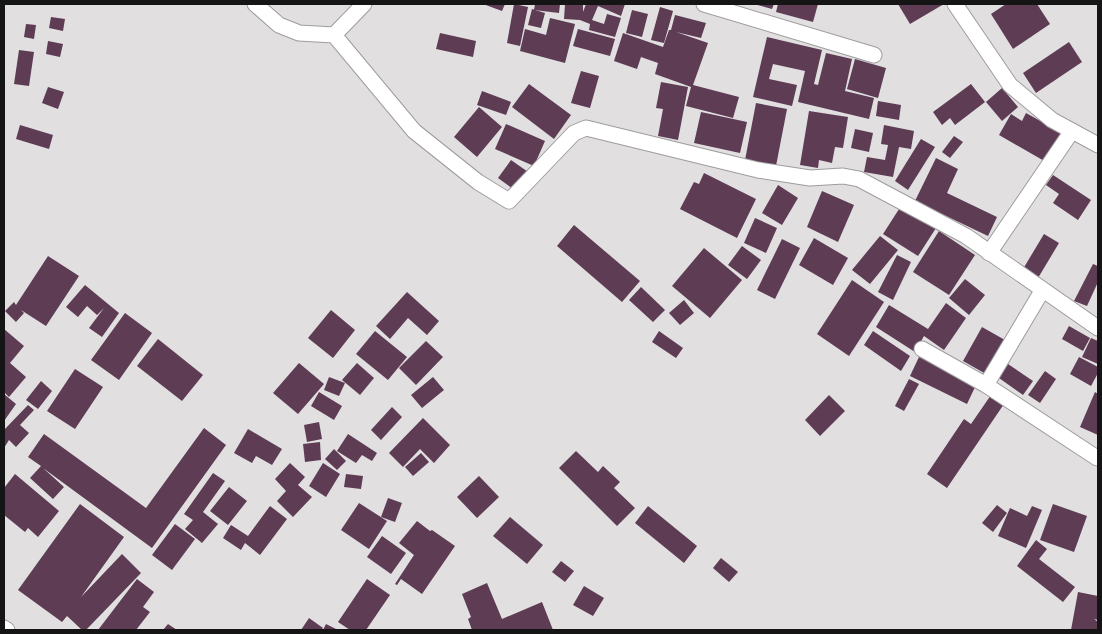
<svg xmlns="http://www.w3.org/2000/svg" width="1102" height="634" viewBox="0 0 1102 634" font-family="'Varela Round',sans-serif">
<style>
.building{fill:#5d3c54}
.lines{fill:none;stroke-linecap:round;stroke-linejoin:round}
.street-casing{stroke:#9f9c9e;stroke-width:17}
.street{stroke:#fff;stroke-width:15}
</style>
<rect width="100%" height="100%" fill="#e2dfe1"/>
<g class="building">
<polygon points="483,4 505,4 502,11"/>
<polygon points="514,4 528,7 520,46 507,43"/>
<polygon points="535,4 560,4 559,13 534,10"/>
<polygon points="565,4 583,4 583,12 586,4 625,4 621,16 598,6 592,20 604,24 607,14 621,18 615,37 589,30 590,24 580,20 564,19"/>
<polygon points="754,4 774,4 772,9"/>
<polygon points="778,4 818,4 813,22 776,12"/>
<polygon points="898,4 944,4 910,24"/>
<polygon points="1006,4 1037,4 1050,24 1013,49 991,14"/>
<polygon points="660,7 673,11 664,43 651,40"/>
<polygon points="532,9 545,13 541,28 528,25"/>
<polygon points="632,10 648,14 642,37 626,33"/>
<polygon points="675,15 706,23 701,38 676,32 708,43 693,85 739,97 733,118 686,106 691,87 655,74 658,63 641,57 637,69 614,61 623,33 663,47 669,30 671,30"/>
<polygon points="51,17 65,19 63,31 49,28"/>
<polygon points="550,18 575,24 565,63 520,51 525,29 546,35"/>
<polygon points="26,24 36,25 34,39 24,37"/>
<polygon points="578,29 615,39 610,56 573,46"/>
<polygon points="440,33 476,41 473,57 436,49"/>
<polygon points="767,37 822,50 814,84 818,85 826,53 852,59 845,91 874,98 869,119 798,102 805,71 773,64 769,79 797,85 792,106 753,97"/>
<polygon points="48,41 63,44 60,57 46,54"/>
<polygon points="1069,42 1082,62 1036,93 1023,73"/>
<polygon points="19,50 34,52 29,86 14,84"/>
<polygon points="855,59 886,68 878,98 847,89"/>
<polygon points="581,71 599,76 590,108 571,103"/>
<polygon points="661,82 688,87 678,140 658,136 663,109 656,108"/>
<polygon points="529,84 571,115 554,139 512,107"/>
<polygon points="971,84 985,102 955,125 950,118 942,125 933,112"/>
<polygon points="48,87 64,92 58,109 42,103"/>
<polygon points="1002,88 1018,107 1002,121 986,102"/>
<polygon points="482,91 511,102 506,115 477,105"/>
<polygon points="878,101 901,105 899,120 876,116"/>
<polygon points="756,103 787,109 776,166 745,160"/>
<polygon points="479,107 502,127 477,157 454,137"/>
<polygon points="809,111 848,117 843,148 835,147 832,163 819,160 818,168 800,165"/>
<polygon points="701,112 747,122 740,153 694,143"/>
<polygon points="1026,113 1062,133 1046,162 999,135 1011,114 1022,121"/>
<polygon points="506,124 545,141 534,166 495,149"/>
<polygon points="20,125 53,135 49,149 16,139"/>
<polygon points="884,125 914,131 911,149 899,147 893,177 864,172 867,157 885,160 888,145 881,144"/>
<polygon points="855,129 873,133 869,152 851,148"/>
<polygon points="954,136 963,142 950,158 942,152"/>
<polygon points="921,139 935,147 908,190 895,181"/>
<polygon points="936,158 958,169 947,193 997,217 988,236 915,201"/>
<polygon points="511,160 531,174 517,192 498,178"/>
<polygon points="704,173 756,199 737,238 680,209 694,182 699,184"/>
<polygon points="1053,175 1091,200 1078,220 1053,203 1059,194 1046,185"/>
<polygon points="778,185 798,198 782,225 762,213"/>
<polygon points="822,191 854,205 838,242 807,227"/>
<polygon points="901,206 936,228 918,256 883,234"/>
<polygon points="755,218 777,228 766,253 744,243"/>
<polygon points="574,225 640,281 622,302 557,246"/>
<polygon points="939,231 975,255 949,295 913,272"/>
<polygon points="1044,234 1059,243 1038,278 1023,269"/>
<polygon points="880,236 898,250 870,284 852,270"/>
<polygon points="814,238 848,258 833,285 799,265"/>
<polygon points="782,239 800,248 775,299 757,290"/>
<polygon points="742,246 761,260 747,279 728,265"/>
<polygon points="704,248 742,280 710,318 672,286"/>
<polygon points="897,255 911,262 893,300 878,292"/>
<polygon points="48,256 79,276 46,326 21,310 24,313 16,322 5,311 14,302 16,305"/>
<polygon points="1093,264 1098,266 1098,282 1087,306 1074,301"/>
<polygon points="965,279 985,295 969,315 949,298"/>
<polygon points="852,280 884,302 849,356 817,334"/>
<polygon points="85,285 119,313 102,337 89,328 104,308 97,315 87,306 78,317 66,307"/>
<polygon points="641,287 665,310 653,322 629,300"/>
<polygon points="407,292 439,321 427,335 408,318 390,339 376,326"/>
<polygon points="684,300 694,313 680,325 669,313"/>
<polygon points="946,303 966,318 944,350 924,336 915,352 876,327 889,305 928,329"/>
<polygon points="331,310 355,330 333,358 308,338"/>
<polygon points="125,313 152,333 119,380 91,360"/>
<polygon points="1069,326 1090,338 1083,351 1062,339"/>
<polygon points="982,327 1012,344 993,378 963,361"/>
<polygon points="4,329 24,346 10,363 26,377 9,397 4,392"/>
<polygon points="375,331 407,357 388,380 356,354"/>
<polygon points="659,331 683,348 676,358 652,342"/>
<polygon points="873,331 910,356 901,371 864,345"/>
<polygon points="1091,338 1098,341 1098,364 1082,357"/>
<polygon points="158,339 203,375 182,401 137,366"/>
<polygon points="426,341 443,357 416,385 399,368"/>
<polygon points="919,357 976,385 967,404 910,376"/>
<polygon points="1079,357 1098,367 1098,373 1091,386 1070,374"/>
<polygon points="299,363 324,384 298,414 273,393"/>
<polygon points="357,363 374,378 360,395 342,380"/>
<polygon points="1008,364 1033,381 1023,395 999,378"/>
<polygon points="75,369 103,387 75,429 47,411"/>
<polygon points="1045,371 1056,379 1040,403 1028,395"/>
<polygon points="329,377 345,383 339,396 324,390"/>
<polygon points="433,377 444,390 422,408 411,395"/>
<polygon points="909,379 919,384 904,411 895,406"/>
<polygon points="41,381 52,391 38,409 26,400"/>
<polygon points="319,392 342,406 334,420 311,406"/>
<polygon points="1095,392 1098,394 1098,435 1080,427"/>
<polygon points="4,394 16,404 4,421"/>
<polygon points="829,395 845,411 820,436 805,420"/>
<polygon points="991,395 1004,404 947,488 927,474 964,419 971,424"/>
<polygon points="28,405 34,410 20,425 29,433 16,447 9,440 4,448 4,430"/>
<polygon points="392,407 402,417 381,440 371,430"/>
<polygon points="423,418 450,445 434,463 420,449 403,467 389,453"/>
<polygon points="319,422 322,439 307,442 304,425"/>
<polygon points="204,428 226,445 152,548 43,468 64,487 53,499 30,478 41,466 28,457 44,434 146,508"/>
<polygon points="248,429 282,449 272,465 256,456 252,463 234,453"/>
<polygon points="348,434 377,453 372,461 362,455 356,463 337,451"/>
<polygon points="320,442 321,460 305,462 303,444"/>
<polygon points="334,449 346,461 337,470 325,459"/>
<polygon points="576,451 598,472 603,466 620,482 614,488 635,508 617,526 559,468"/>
<polygon points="421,453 429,462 413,476 405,467"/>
<polygon points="290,463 305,477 298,485 312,497 293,517 277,501 286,491 275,479"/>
<polygon points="323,463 340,474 326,497 309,486"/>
<polygon points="213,473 225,481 203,512 218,524 202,543 185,529 193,520 184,514"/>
<polygon points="15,474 59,511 38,537 28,528 25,532 4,515 4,488"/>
<polygon points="346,474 363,476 361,489 344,487"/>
<polygon points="479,476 499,497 477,518 457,497"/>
<polygon points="229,487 247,501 228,525 210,511"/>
<polygon points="388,498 402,503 395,522 381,517"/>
<polygon points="359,503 387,521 369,549 341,530"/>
<polygon points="80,504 124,537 81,597 122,554 141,573 86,630 82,630 67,616 62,622 18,590"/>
<polygon points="1053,504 1087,516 1074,552 1040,540"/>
<polygon points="997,505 1007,513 993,532 982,523"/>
<polygon points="270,506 287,519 260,555 245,543 241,550 223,538 231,525 248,536"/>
<polygon points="648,506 697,546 684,563 635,523"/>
<polygon points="1032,506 1042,510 1026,548 998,536 1010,508 1027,516"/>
<polygon points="510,517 543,545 527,564 493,536"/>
<polygon points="417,521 430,531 432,530 455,546 422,594 401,579 397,585 395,584 414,555 399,543"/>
<polygon points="175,524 195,539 172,570 152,555"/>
<polygon points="382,536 406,553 391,574 367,557"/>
<polygon points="1036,540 1047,549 1039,559 1075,587 1063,602 1017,566"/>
<polygon points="721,558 738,572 729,582 713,568"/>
<polygon points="561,561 574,571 565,582 552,572"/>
<polygon points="137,579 154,592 143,607 150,612 136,630 98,630"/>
<polygon points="367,579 390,595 366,630 350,630 338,622"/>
<polygon points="487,583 502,619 542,602 553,630 472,630 468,619 471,617 462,594"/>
<polygon points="584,586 604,598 593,616 573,605"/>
<polygon points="1078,592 1098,596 1098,620 1094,619 1098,622 1098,630 1071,630"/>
<polygon points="309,618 323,628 321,630 301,630"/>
<polygon points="168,624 177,630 163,630"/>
<polygon points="326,624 338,630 323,630"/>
</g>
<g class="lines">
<g class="street-casing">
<g id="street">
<polyline points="255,4 279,25 299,33 334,35 414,131 478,182 509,201 574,133 586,128 758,170 810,178 843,176 859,179 966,236 1098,328"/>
<polyline points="704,4 874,55"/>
<polyline points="955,4 1010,85 1052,120 1098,145"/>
<polyline points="334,35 364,4"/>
<polyline points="989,253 1072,131"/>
<polyline points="922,349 986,385 1097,458"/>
<polyline points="986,385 1042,291"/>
<polyline points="4,628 7,630"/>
</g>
</g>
<use href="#street" class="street"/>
</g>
<rect width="1102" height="634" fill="none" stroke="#161515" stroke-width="10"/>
</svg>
